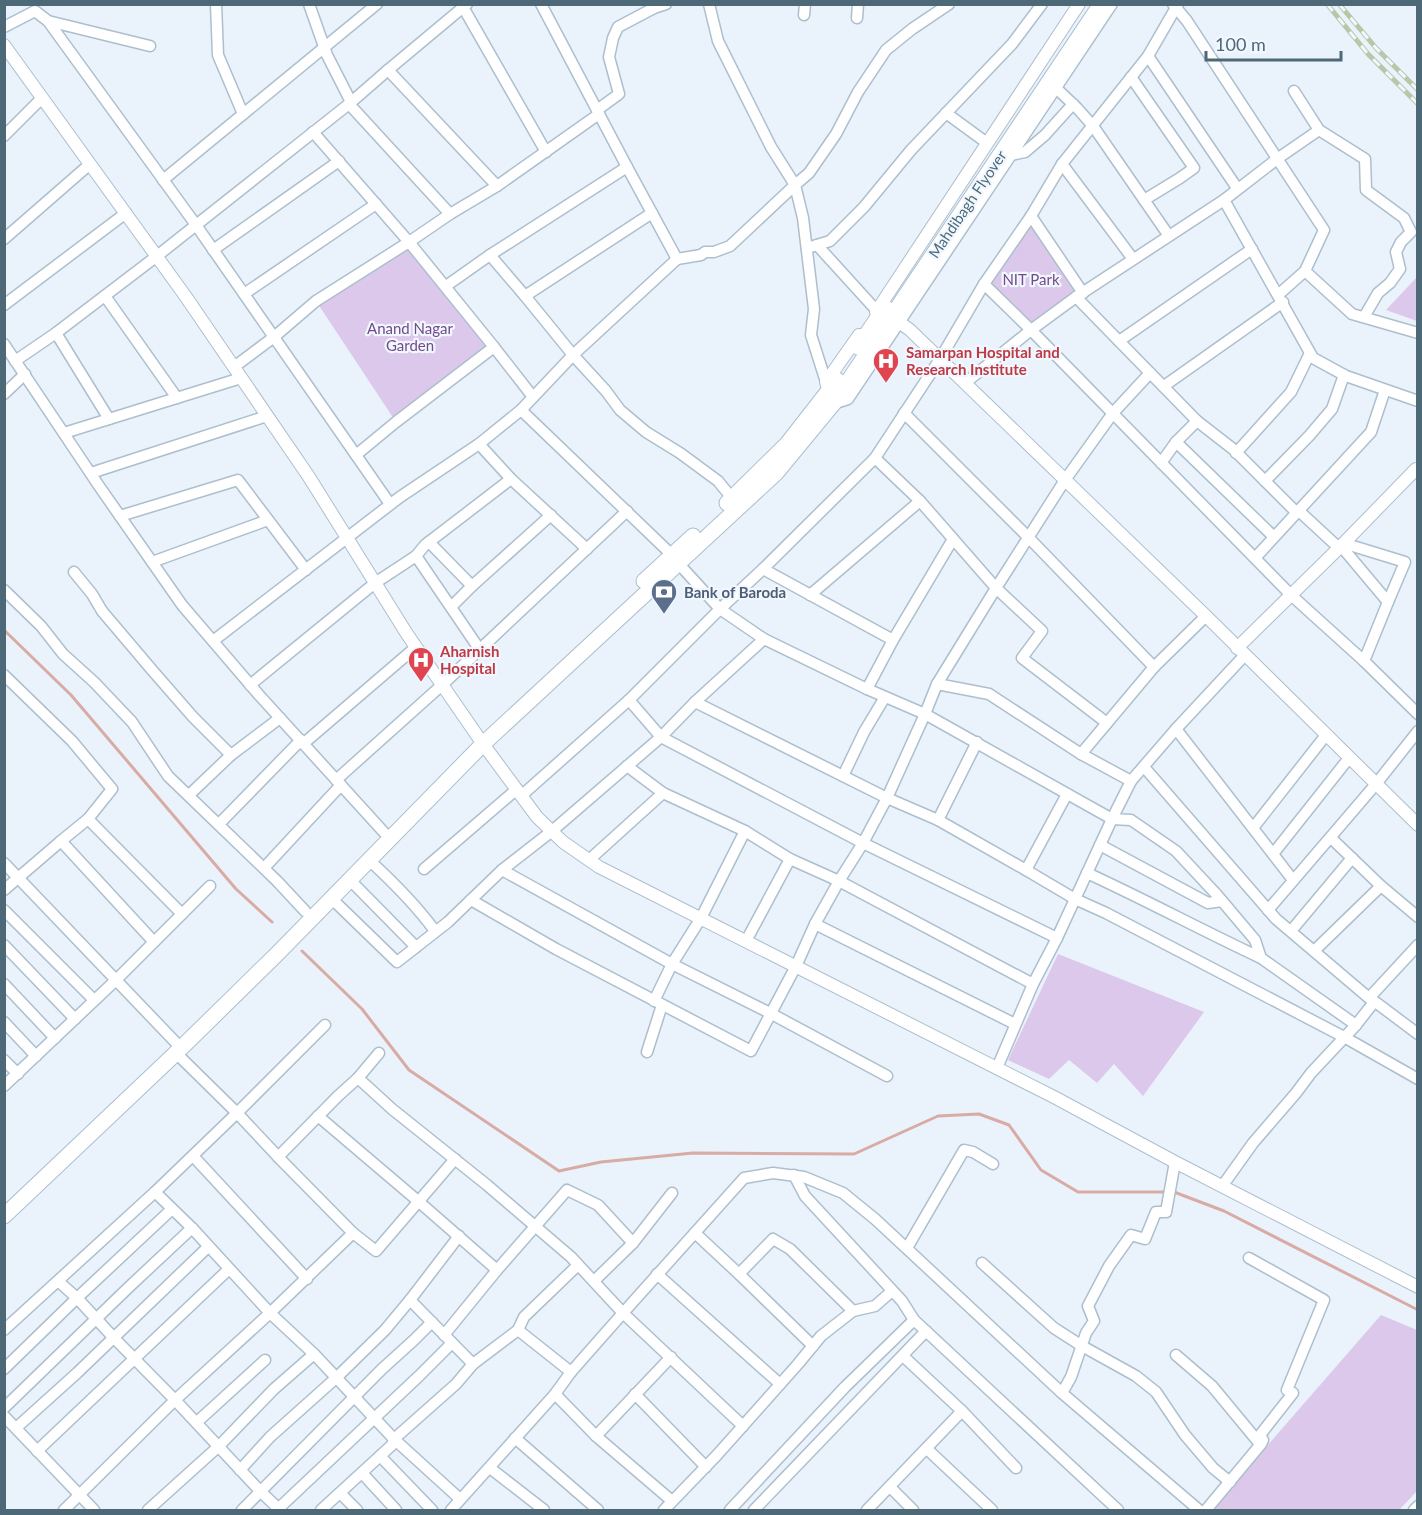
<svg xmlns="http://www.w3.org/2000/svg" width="1422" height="1515" viewBox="0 0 1422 1515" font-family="Lato,sans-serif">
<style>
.green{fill:#dcc8ea}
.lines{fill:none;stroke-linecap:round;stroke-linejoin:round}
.stream{stroke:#d8aba5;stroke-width:3}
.minor-casing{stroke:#adbfcd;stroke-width:13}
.tertiary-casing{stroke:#adbfcd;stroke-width:14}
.secondary-casing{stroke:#abc0cf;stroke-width:17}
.minor{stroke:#fff;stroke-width:10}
.tertiary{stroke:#fff;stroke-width:12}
.secondary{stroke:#fff;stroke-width:15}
.rail-casing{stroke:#b7c7a8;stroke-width:5}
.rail{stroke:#f1f7ff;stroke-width:3;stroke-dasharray:9;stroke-linecap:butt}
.labels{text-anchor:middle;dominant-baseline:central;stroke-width:4.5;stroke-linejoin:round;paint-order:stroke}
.street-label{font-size:15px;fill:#4d6977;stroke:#f1f7ff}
.park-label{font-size:15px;fill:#754b89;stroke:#f1f7ff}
.health-label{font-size:15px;font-weight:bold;fill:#be3a42;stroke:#f1f7ff;text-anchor:start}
.service-label{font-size:15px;font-weight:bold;fill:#4e5e75;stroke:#f1f7ff;text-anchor:start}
</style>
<rect width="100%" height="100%" fill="#eaf2fc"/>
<g class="green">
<polygon points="1031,216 1083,293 1031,330 984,284"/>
<polygon points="409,242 494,347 396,422 316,301"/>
<polygon points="1417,277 1417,321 1386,310"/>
<polygon points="1058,954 1204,1012 1143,1096 1114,1064 1097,1083 1069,1060 1049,1079 1008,1060"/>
<polygon points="1381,1315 1417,1330 1417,1491 1399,1510 1216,1510 1213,1508"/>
</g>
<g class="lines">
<g class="stream">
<polyline points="4,630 71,695 236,889 272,922"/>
<polyline points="302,951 362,1009 409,1070 559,1171 601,1162 693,1153 854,1154 938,1116 979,1114 1009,1125 1041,1170 1078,1192 1167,1192"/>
<polyline points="1174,1192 1224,1211 1418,1310"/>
</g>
<g class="minor-casing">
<g id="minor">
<polyline points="216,4 218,55 243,114"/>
<polyline points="309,4 327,55 351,102"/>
<polyline points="463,4 463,7 546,152"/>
<polyline points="467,4 388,70 497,186 599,114"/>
<polyline points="541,4 627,167 677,259 573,355 521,410 672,555 678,563 720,609 764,639 867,689 925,714 937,684 996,588 1065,480 1113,413 1150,373"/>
<polyline points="1173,4 1187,21 1324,230 1305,271 1278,295"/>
<polyline points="1178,4 1148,56 1062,164 1031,216 984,284 1031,330 1291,595 1364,661 1418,714"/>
<polyline points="804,15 805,4"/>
<polyline points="857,18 858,4"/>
<polyline points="4,27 35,11 48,21"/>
<polyline points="150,46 48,21 196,225 390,504"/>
<polyline points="1148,56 1237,188"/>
<polyline points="1131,77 1194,168 1180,178 1144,200"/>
<polyline points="1056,88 1077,108 1093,126 1169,236"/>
<polyline points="349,104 450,214 497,186"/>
<polyline points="597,110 619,94 609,57 613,38 618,27 654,8 666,4"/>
<polyline points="946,113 987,143"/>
<polyline points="1319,130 1365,159 1366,190 1404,218 1411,232 1401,242 1396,252 1400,269 1390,283 1378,293 1364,317"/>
<polyline points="313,132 409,242 450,214"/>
<polyline points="4,136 42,98"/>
<polyline points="1011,155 1025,152 1045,135 1073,104"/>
<polyline points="1062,164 1133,259"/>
<polyline points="627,167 490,255 525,296 573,355 606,391 620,410 646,432 680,453 718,481 735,502"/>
<polyline points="163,180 377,4"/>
<polyline points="1224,200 1313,358 1346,376 1418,401"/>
<polyline points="1031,216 1083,293"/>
<polyline points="4,239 90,164"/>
<polyline points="817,245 877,311"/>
<polyline points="807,248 830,241 864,207 911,150 1012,44 1042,4"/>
<polyline points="213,250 339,161"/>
<polyline points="677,259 701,255 705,252 714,252 730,246 795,185 771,147 718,41 709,4"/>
<polyline points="1305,271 1352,314 1418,333"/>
<polyline points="446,286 490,255"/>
<polyline points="244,294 376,204"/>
<polyline points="105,296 177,398"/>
<polyline points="525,296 652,213"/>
<polyline points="1076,297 1197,421"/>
<polyline points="4,305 126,213"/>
<polyline points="1119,341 1252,249"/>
<polyline points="4,344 99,486 182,605 259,695 390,839"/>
<polyline points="494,347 533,397"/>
<polyline points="15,361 56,333"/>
<polyline points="234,367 274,337 316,301 409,242 494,347 396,422 356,455"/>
<polyline points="826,382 811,335 814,309 803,218 795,185 809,173 836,134 858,92 886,50 912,29 949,4"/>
<polyline points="965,383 1031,330 1076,297 1224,200 1277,159 1319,130 1294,91"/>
<polyline points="1164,386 1283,302"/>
<polyline points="4,394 25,374"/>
<polyline points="833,404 848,399 1112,4"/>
<polyline points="904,413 1028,537 1154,667"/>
<polyline points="109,419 56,333 157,256 349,104 388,70"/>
<polyline points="64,433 241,378"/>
<polyline points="1176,442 1274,537"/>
<polyline points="479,444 511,479 587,549"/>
<polyline points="1236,453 1291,392 1310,353"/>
<polyline points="875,458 920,501 996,588 1042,631 1022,658 1107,723"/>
<polyline points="1161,463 1176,442 1197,421 1233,449 1297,513"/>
<polyline points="91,473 267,416"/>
<polyline points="1265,481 1309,436 1332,409 1344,375"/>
<polyline points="1299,511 1339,548"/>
<polyline points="120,516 238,480 306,570"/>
<polyline points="429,542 472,586 551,515"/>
<polyline points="1343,543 1405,562 1388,602"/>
<polyline points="1341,546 1388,602 1364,661"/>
<polyline points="416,556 425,545 511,479"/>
<polyline points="1255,558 1371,432 1385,390"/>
<polyline points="152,562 268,520"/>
<polyline points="763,569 875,458 940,359 984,284"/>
<polyline points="74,572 92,594 102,611 152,670 193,717 231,755 280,718"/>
<polyline points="4,590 41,626 63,654 94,682 132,722 168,776 277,881 305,911"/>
<polyline points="810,595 920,501"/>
<polyline points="451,607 472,586"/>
<polyline points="764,639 695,702 661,737 863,843 1057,938"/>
<polyline points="213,641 400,497 479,444 521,410"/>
<polyline points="4,675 72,741 112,789 88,819 61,841"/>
<polyline points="937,684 989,694 1081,754 1154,667 1206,616"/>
<polyline points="250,685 375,583 416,556 480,650"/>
<polyline points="867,689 893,640 953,539"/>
<polyline points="695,702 887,798 938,820 1026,870 1067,794"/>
<polyline points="1176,729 1293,880"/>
<polyline points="303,744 416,647"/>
<polyline points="1081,754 1131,781"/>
<polyline points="1144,767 1276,919 1369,998 1418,945"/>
<polyline points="843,776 864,732 885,697"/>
<polyline points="336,780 442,685 627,511"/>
<polyline points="663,793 745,831"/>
<polyline points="189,795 231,755"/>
<polyline points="521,796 629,700"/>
<polyline points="88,819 182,914"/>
<polyline points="938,820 977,742"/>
<polyline points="219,824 301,740"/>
<polyline points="1253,828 1326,735"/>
<polyline points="1331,838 1381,886 1418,917"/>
<polyline points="1100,845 1208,903 1222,901"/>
<polyline points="1273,854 1349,758"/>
<path d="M369 860C393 882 416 905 435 931"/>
<polyline points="589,860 663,793 627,766"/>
<polyline points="4,863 181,1048"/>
<polyline points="264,868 341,785"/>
<polyline points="424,869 517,789"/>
<polyline points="502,870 672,964 770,1013 887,1076"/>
<polyline points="1026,870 1075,899 1106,913 1344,1037 1418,1079"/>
<path d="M1087 873C1146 900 1203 931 1261 958L1255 940 1217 895 1176 851 1131 820 1112 819 1131 781 1176 729 1244 656"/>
<polyline points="349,879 416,947"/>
<polyline points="4,890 61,841 154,942"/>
<polyline points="331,898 397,962 448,922 502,870 552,831 661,737 629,700 720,609 763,569 893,640"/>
<polyline points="471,900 556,949 751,1051 796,966 815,924 839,881 863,843 887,798 925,714 1112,819 1057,938 1033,984 997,1068"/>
<polyline points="4,910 94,1000"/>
<polyline points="1268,910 1376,784 1418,731"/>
<polyline points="815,924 1015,1024"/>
<polyline points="1291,931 1352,858"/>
<polyline points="746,941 790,859"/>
<polyline points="4,945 75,1019"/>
<polyline points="1314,951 1381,886"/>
<polyline points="1261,958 1356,1025"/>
<polyline points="4,984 55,1038"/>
<polyline points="1370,998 1418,1034"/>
<polyline points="654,1001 672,964 701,918 745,831 790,859 839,881 1033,984"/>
<polyline points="4,1022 36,1056"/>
<polyline points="647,1052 662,1005"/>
<polyline points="4,1060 18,1074"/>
<polyline points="358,1078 379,1053"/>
<polyline points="4,1086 116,980 210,886"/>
<polyline points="318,1116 418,1201 497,1270 567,1190 598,1205 633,1243"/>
<polyline points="193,1156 307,1279"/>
<polyline points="278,1157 338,1096 358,1078 392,1109 487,1185 571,1257 623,1313 743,1426"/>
<polyline points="794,1175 805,1196 902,1301 914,1320 1118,1510"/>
<polyline points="1223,1185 1253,1143 1296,1093 1311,1073 1356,1025 1374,1002"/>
<polyline points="155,1192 192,1228 270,1313 353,1233 282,1161 237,1113 325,1025"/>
<polyline points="353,1233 376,1251 455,1159"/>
<polyline points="695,1233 739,1274"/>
<polyline points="907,1248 964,1150 973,1152 993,1164"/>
<polyline points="982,1263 1054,1328 1082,1346 1136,1376 1156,1392 1185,1435 1213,1468 1230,1482"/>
<polyline points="657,1274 780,1384"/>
<polyline points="58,1281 77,1298 113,1337 175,1400 261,1492 280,1510"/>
<polyline points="594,1281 633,1243 672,1193"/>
<polyline points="410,1300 459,1236"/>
<polyline points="4,1330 155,1192 237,1113 176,1053"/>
<polyline points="444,1335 497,1270"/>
<polyline points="813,1346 739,1274 773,1239 790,1249 853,1311"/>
<polyline points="1176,1355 1212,1386 1260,1444"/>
<polyline points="671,1357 596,1436 672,1501"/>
<polyline points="473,1364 518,1330"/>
<polyline points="4,1369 77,1298 172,1209"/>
<polyline points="571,1372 518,1330 524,1317 578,1265"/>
<polyline points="1062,1393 1071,1377 1086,1333 1094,1321 1088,1306 1109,1266 1131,1235 1145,1239 1156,1212 1166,1212 1175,1162"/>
<polyline points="555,1394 596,1436"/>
<polyline points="635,1394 706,1467"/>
<polyline points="4,1408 129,1287 192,1228"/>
<polyline points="962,1411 1016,1468"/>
<polyline points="4,1416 94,1510"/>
<polyline points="197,1422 265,1360"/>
<polyline points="16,1428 77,1373 208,1247"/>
<polyline points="515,1438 598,1510"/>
<polyline points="927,1449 992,1510"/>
<polyline points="37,1451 229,1269"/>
<polyline points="380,1456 432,1510"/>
<polyline points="490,1468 544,1510"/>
<polyline points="240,1470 270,1437 336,1378 385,1330 410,1300 473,1364 456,1384 394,1439 460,1499"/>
<polyline points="362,1473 396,1510"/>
<polyline points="890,1487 913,1510"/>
<polyline points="340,1493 357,1510"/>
<polyline points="279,1508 419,1376 452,1343"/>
<polyline points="64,1510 175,1400 270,1313 314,1354 394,1439 392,1445 321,1510"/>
<polyline points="148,1510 219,1446 274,1389 314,1354"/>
<polyline points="242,1510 382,1369 414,1340 432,1322"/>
<polyline points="451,1510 555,1394 571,1372 623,1313 744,1178 773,1173 804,1177 843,1193 875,1219 1062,1393 1199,1510"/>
<polyline points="664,1510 717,1455 798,1364 821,1336 853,1311 875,1306 892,1291"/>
<polyline points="730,1510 845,1387 914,1320"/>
<polyline points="754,1510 926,1331"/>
<polyline points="867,1510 962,1411 903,1356"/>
<polyline points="1206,1510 1261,1444 1263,1440 1260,1435 1293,1393 1287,1390 1324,1300 1249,1258"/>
<polyline points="1414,1510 1418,1506"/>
</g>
</g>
<g class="tertiary-casing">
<g id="tertiary">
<polyline points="4,45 186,297 309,477 407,634 483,744 537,817 563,842 599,867 1054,1097 1175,1162 1418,1287"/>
<polyline points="876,312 1079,4"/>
<polyline points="899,322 910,330 1206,616 1418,825"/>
<polyline points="829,391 826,382 859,335"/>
<polyline points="1237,648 1341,546 1416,469 1418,469"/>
</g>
</g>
<g class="secondary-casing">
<g id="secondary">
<polyline points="858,347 885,307"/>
<polyline points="727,503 787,444 837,380"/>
<polyline points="644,581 693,536"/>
<polyline points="4,1216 176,1053 277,954 483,744 776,473 833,404 1101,4"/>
</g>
</g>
<use href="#minor" class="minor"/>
<use href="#tertiary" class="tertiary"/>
<use href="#secondary" class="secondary"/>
<g class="rail-casing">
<g id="rail">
<polyline points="1327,4 1368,54 1418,104"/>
<polyline points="1339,4 1376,48 1418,90"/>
</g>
</g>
<use href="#rail" class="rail"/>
</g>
<defs>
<g id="hospital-pin" transform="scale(1.35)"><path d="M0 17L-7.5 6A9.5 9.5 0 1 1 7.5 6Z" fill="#e0444e" stroke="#f1f7ff"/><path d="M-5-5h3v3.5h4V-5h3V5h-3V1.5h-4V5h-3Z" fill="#fff"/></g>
<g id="bank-pin" transform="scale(1.35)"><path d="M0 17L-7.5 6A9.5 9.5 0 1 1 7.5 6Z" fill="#5c6f8a" stroke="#f1f7ff"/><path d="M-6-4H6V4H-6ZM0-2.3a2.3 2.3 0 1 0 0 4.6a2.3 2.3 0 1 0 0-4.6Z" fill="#fff"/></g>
</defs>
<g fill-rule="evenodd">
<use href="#hospital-pin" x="886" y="361"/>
<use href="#bank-pin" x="664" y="592"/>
<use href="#hospital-pin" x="421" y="660"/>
</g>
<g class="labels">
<g class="street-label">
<text transform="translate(967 204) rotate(-56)">Mahdibagh Flyover</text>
</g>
<g class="park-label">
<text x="1031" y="279">NIT Park</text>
<text x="410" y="328">Anand Nagar<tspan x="410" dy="17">Garden</tspan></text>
</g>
<g class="health-label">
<text x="906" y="352">Samarpan Hospital and<tspan x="906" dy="17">Research Institute</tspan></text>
<text x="440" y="651">Aharnish<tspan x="440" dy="17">Hospital</tspan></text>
</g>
<g class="service-label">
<text x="684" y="592">Bank of Baroda</text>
</g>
</g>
<rect width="1422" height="1515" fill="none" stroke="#4d6977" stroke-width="12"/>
<path d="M1206 51v9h135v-9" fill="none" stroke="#4d6977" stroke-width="3"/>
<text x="1215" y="51" font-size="18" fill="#4d6977" stroke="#f1f7ff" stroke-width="4.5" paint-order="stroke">100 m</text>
</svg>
